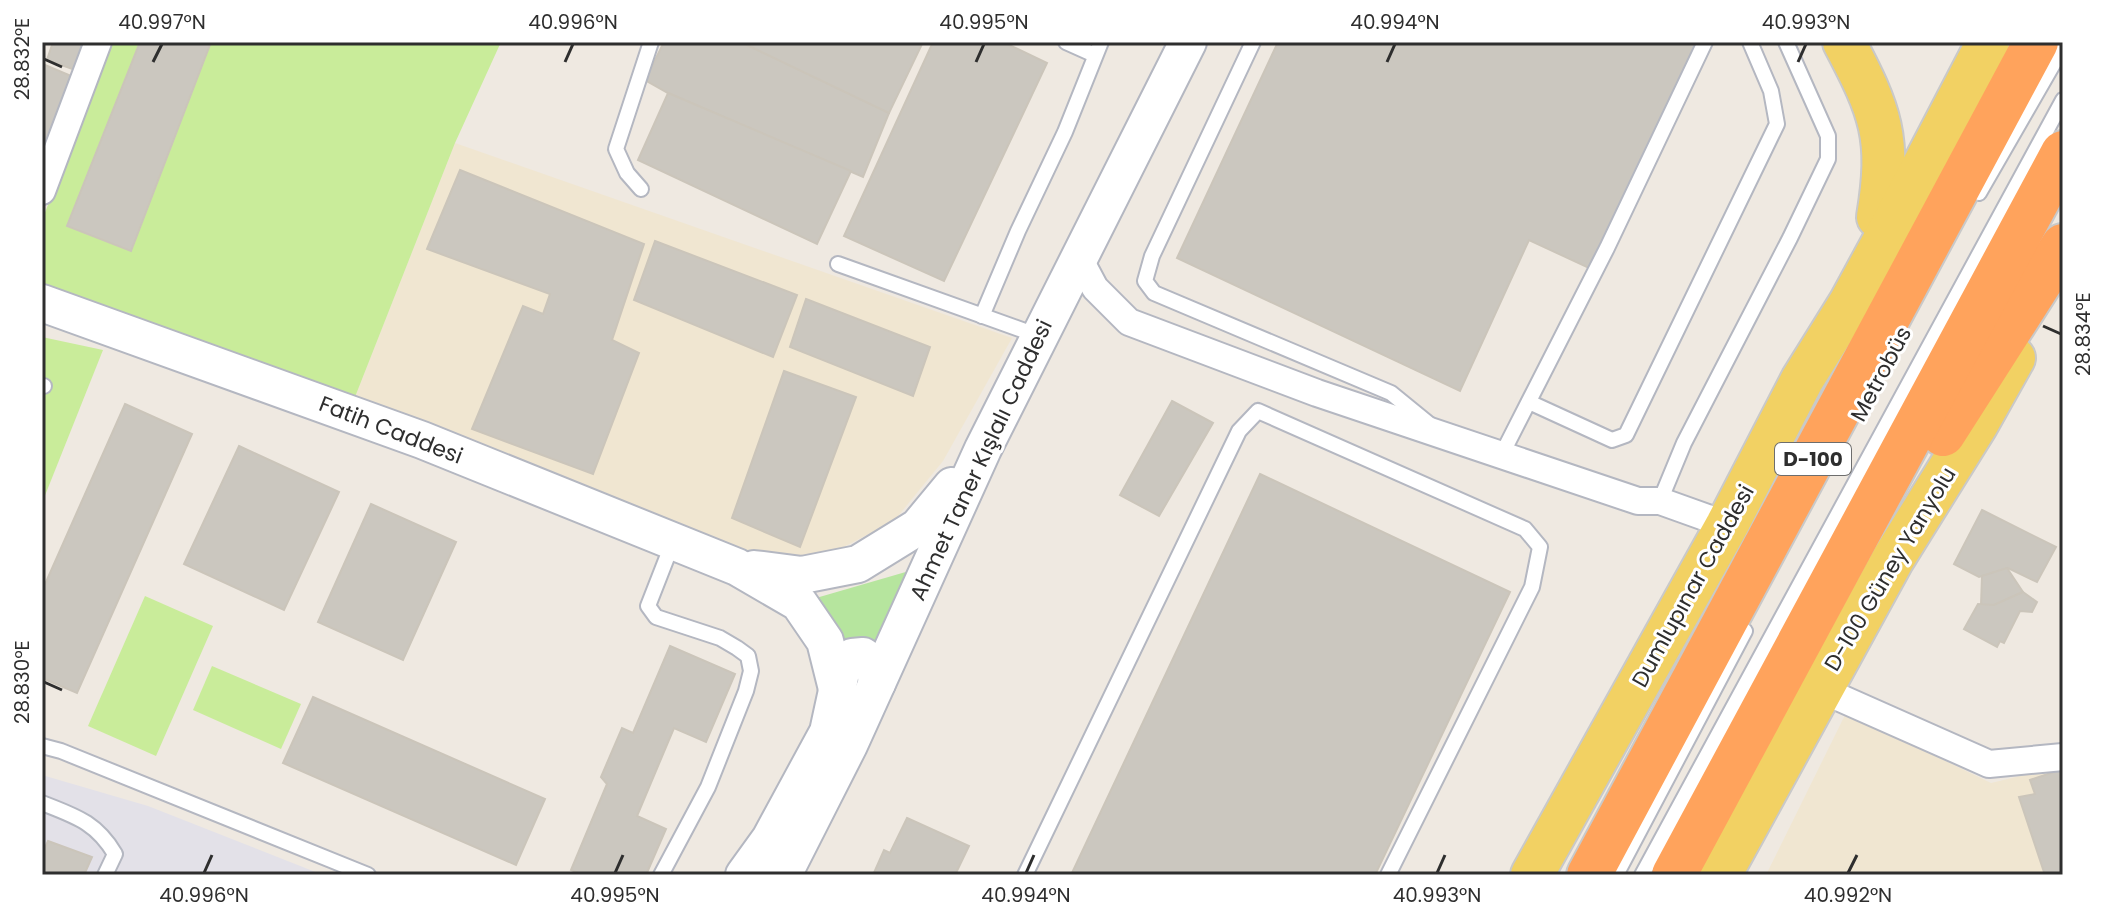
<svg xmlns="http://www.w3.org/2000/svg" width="2105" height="917" viewBox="0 0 2105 917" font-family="Poppins,sans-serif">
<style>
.industrial{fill:#e3e1e8}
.education{fill:#f0e6d1}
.green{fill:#b6e59e}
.pitch{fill:#c9ec9a}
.building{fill:#cbc7bf;stroke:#cbc5ba;stroke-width:2}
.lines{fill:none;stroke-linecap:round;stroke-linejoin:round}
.lane-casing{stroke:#b4b7c1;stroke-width:18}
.street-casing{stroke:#b4b7c1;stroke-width:30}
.secondary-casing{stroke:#b4b7c1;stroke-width:40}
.primary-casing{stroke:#c9c9c9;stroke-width:46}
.highway-casing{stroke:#c9c9c9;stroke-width:48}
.lane{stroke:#fff;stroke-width:14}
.street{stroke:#fff;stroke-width:26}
.secondary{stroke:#fff;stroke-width:36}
.primary{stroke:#f2d163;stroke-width:42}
.highway{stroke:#ffa35c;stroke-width:44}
.ticks{fill:none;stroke:#2e2e2e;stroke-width:3}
.labels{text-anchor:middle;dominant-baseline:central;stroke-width:6;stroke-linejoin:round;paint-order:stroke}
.shield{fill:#fff;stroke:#6d6d6d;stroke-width:2}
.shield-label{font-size:20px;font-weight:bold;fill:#2e2e2e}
.street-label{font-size:22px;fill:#2e2e2e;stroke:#fff}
.neatline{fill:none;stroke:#2e2e2e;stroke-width:3}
.ticks-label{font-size:20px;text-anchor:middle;fill:#2e2e2e}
</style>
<rect width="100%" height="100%" fill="#efe9e1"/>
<polygon class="industrial" points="42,775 148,806 323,875 42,875"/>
<g class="education">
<polygon points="455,143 1012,338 943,461 894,521 828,555 754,556 355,397"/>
<polygon points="1846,713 1991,783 2063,766 2063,875 1766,875"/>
</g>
<polygon class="green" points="916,569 882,641 837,644 816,598"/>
<g class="pitch">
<polygon points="112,42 501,42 455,143 355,397 42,290 42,220"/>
<polygon points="42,337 103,350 42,503"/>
<polygon points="145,596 213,626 156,756 88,726"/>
<polygon points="212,666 301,704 281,749 193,710"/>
</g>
<g class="building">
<polygon points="53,42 88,42 78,71 47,60"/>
<polygon points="140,42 211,42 131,251 67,226"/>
<polygon points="664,42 741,42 889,113 863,177 668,93 645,80"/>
<polygon points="741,42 923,42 889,113"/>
<polygon points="933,42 1003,42 1047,63 944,281 844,236"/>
<polygon points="1278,42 1698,42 1589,268 1529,240 1460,391 1177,258"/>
<polygon points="45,65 76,78 42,169 42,74"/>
<polygon points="668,93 851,171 817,244 638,160"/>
<polygon points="460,170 644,244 612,340 639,353 593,474 472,429 523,306 543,314 550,294 427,249"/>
<polygon points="655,241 797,295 773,357 634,300"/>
<polygon points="806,299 930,347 913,396 790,347"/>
<polygon points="784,371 856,397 800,547 732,518"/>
<polygon points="1172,401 1213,423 1159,516 1120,495"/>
<polygon points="125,404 192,434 77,693 42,678 42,591"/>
<polygon points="239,446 339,492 284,610 184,564"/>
<polygon points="1260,474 1510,592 1375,875 1071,875"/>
<polygon points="371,504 456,542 403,660 318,622"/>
<polygon points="1982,510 2056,547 2037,582 2008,568 1979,577 1954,564"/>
<polygon points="2007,568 2023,592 1994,605 1981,605 1982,576"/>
<polygon points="2023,592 2037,602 2032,612 2020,611 2004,643 2000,641 1997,647 1964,629 1978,604 1994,605"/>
<polygon points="670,646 735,674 706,742 674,728 637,816 666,829 646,875 583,875 571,870 607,784 601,777 622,728 633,733"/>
<polygon points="313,697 545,799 516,865 283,763"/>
<polygon points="2063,769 2063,875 2045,875 2019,797 2035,794 2030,780"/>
<polygon points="907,818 969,846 955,875 873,875 884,850 890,853"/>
<polygon points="48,841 92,857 84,875 42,875 42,854"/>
</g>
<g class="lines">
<g class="lane-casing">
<g id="lane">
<polyline points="1066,42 1095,55"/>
<polyline points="1253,42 1152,256 1145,281 1154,293 1391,393 1429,424"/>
<polyline points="641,189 627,173 616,149 651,42"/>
<polyline points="1979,193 2063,47"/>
<polyline points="838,264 1039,336"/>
<polyline points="982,316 1018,231 1065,132 1101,42"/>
<polyline points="42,386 44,386"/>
<polyline points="1529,402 1612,440 1626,435 1777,124 1771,91 1750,42"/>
<polyline points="1501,456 1607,248 1705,42"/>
<polyline points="1660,501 1684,443 1790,238 1828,159 1828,136 1786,42"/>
<polyline points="42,746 61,751 368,875"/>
<path d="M42 803C75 816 96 822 115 854L105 875"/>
<polyline points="661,875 708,787 746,691 751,671 748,656 737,648 720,638 656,617 648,606 673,542"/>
<polyline points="1025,875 1239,431 1258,411 1525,529 1540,547 1532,587 1388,875"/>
<polyline points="1616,875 1745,631"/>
<polyline points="1642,875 2063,100"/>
</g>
</g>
<g class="street-casing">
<g id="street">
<polyline points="42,191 98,42"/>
<polyline points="1079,258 1095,288 1129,322 1317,393 1638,501 1660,501 1727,525"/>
<polyline points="1820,689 1989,764 2063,757"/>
</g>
</g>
<g class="secondary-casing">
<g id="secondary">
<polyline points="42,303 422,440 737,567 799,603 825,641 837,689"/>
<polyline points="754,569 802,575 858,564 918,527 952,486"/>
<polyline points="744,875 770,839 828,732 843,663 852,657 863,656 874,664 877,683"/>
<polyline points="783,875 849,745 983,449 1188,42"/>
</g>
</g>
<g class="primary-casing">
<g id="primary">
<path d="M1844 42C1881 112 1891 138 1878 217"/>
<polyline points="1532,875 1727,525 1802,380 1850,303 1893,224 1988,42"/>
<polyline points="1720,875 1893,559 1977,424 2014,358"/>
</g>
</g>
<g class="highway-casing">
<g id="highway">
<polyline points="1943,434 2063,246"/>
<polyline points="1589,875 2036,42"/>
<polyline points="1674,875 2063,153"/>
</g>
</g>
<use href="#lane" class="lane"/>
<use href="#street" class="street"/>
<use href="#secondary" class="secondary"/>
<use href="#primary" class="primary"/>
<use href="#highway" class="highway"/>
</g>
<path class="ticks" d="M44 59 62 67M153 62 162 44M565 62 573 44M976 62 984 44M1387 62 1395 44M1798 62 1806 44M2043 326 2061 334M44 682 62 690M204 873 212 855M615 873 623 855M1026 873 1034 855M1437 873 1445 855M1848 873 1857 855"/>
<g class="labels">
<rect class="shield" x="1775" y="443" width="76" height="32" rx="6"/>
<g class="shield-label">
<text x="1813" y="459">D-100</text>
</g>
<g class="street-label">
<text transform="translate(1881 374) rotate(-62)">Metrobüs</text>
<text transform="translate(391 430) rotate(21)">Fatih Caddesi</text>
<text transform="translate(981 460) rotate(-65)">Ahmet Taner Kışlalı Caddesi</text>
<text transform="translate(1890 569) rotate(-59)">D-100 Güney Yanyolu</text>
<text transform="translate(1693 586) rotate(-61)">Dumlupınar Caddesi</text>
</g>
</g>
<rect width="2105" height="917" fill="none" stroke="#ffffff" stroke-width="88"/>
<rect x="44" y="44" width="2017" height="829" class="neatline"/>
<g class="ticks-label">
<text x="162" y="29">40.997°N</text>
<text x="573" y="29">40.996°N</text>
<text x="984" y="29">40.995°N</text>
<text x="1395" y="29">40.994°N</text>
<text x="1806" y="29">40.993°N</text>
<text transform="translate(22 59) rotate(-90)" y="7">28.832°E</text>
<text transform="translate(2083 334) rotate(-90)" y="7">28.834°E</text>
<text transform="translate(22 682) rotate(-90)" y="7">28.830°E</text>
<text x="204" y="902">40.996°N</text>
<text x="615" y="902">40.995°N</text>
<text x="1026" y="902">40.994°N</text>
<text x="1437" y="902">40.993°N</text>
<text x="1848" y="902">40.992°N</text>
</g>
</svg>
